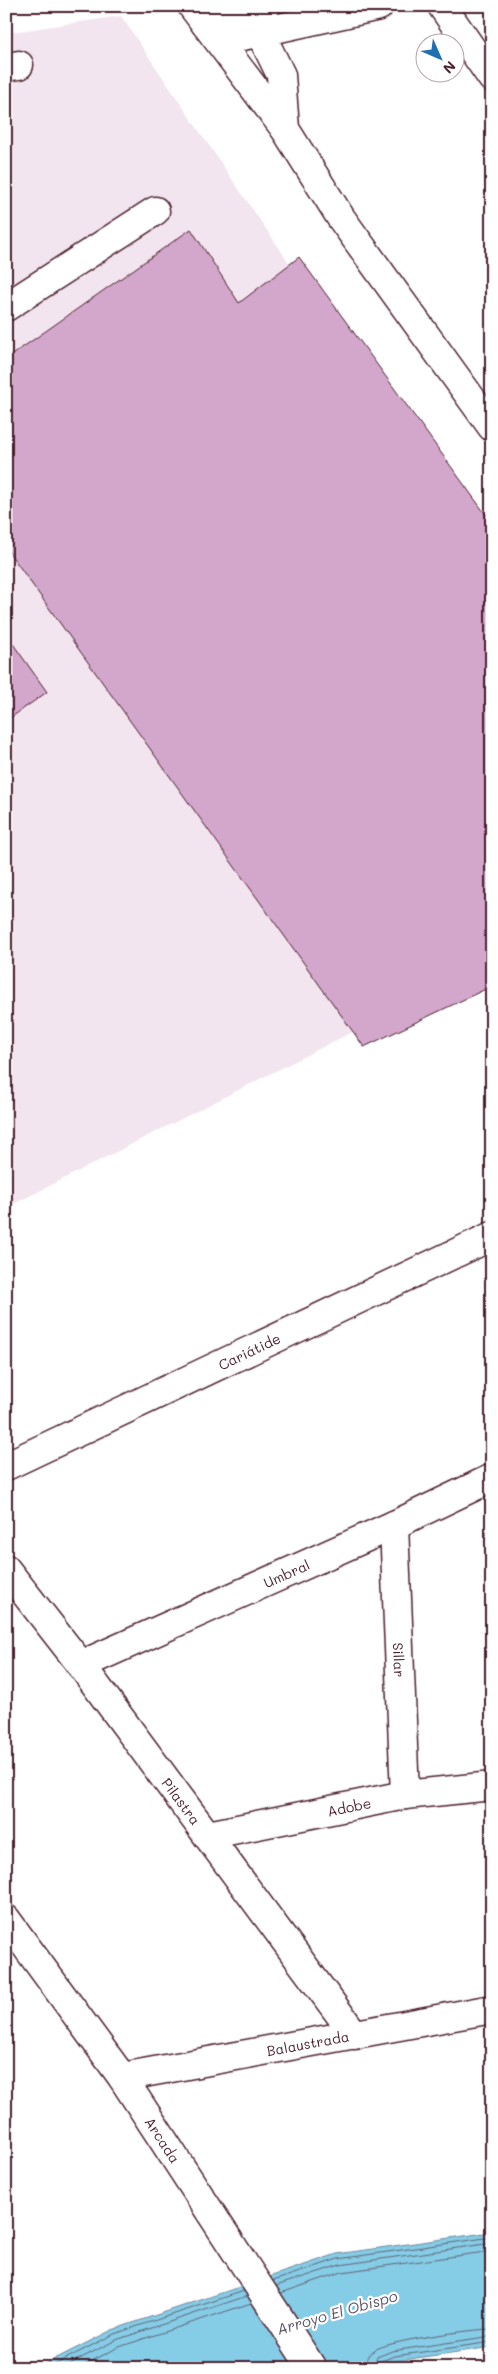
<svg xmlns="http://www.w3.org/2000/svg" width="498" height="2374" viewBox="0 0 498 2374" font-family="Mali,sans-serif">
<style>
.built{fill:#f2e5ef}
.water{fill:#85cce6;stroke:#6d879b}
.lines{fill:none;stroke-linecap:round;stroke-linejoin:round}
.shore{stroke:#626476;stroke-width:1}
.building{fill:#d3a7cb;stroke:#4a1f2b}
.minor-casing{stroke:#4a1f2b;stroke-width:31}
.minor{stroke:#fff;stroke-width:28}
.labels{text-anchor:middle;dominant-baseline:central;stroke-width:4.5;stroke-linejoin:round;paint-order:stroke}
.street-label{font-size:14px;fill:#4a1f2b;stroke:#fff}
.water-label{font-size:15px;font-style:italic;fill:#5c5363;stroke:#fff}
</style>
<rect width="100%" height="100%" fill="#fff"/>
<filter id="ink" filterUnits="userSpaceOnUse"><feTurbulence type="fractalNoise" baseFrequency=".02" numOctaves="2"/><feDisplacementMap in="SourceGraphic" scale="10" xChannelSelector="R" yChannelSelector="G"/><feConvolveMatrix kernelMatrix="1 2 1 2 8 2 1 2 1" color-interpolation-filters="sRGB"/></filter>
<g filter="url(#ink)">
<polygon class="built" points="121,16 492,561 492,961 6,1208 6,33"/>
<polygon class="water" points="492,2232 492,2347 396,2361 377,2368 37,2368 112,2330 337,2254"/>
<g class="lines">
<g class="shore">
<polyline points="273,2281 338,2259 492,2237"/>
<polyline points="276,2286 340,2265 492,2243"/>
<polyline points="281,2293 342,2272 492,2251"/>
<polyline points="48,2368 114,2334 244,2291"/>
<polyline points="62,2368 116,2340 247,2296"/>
<polyline points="78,2368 119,2347 251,2303"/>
<path d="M365 2368C365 2361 367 2355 373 2351 385 2341 473 2329 492 2329"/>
<polyline points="372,2368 377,2357 392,2351 492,2336"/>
<polyline points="379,2368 381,2361 395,2356 492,2342"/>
</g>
</g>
<g class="building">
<polygon points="191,229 239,303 299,257 492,523 492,986 364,1047 6,548 6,359"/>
<polygon points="6,634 47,692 6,721"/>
</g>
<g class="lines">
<g class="minor-casing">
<g id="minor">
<polyline points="192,6 285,129"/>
<polyline points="247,6 281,75 285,129 341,218 492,427"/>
<polyline points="442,6 492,78"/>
<polyline points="205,23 266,6"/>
<polyline points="220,41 379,6"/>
<polyline points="6,67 19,65"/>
<polyline points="6,307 155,211"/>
<path id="s1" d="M6 1466 492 1236"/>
<path id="s2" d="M394 1525 405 1795"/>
<path id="s3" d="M6 1569 81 1665 355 2035"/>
<path id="s4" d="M81 1665 394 1525 492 1478"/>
<path id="s5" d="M208 1835 405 1795 492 1786"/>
<path id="s6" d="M6 1919 122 2077 312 2368"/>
<path id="s7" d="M122 2077 492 2009"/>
</g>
</g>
<use href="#minor" class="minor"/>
</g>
</g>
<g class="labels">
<g class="street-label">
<text stroke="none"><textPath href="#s1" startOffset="269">Cariátide</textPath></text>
<text stroke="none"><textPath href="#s4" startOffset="225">Umbral</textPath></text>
<text stroke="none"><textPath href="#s2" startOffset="135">Sillar</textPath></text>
<text stroke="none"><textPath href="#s3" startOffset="291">Pilastra</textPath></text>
<text stroke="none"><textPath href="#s5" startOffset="144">Adobe</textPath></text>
<text stroke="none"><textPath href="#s7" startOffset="189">Balaustrada</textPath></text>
<text stroke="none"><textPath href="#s6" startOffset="271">Arcada</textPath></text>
</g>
<g class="water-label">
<text transform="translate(337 2312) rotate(-16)">Arroyo El Obispo</text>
</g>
</g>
<rect width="498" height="2374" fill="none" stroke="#fff" stroke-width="25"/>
<rect x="12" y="12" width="473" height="2349" fill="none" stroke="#4a1f2b" stroke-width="2" filter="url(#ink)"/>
<g transform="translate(440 58) rotate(135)"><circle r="24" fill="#ffffff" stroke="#b7a5aa"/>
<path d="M0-4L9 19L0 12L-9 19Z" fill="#1f6fb2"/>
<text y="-8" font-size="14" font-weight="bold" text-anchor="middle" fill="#4a1f2b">N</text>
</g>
</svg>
